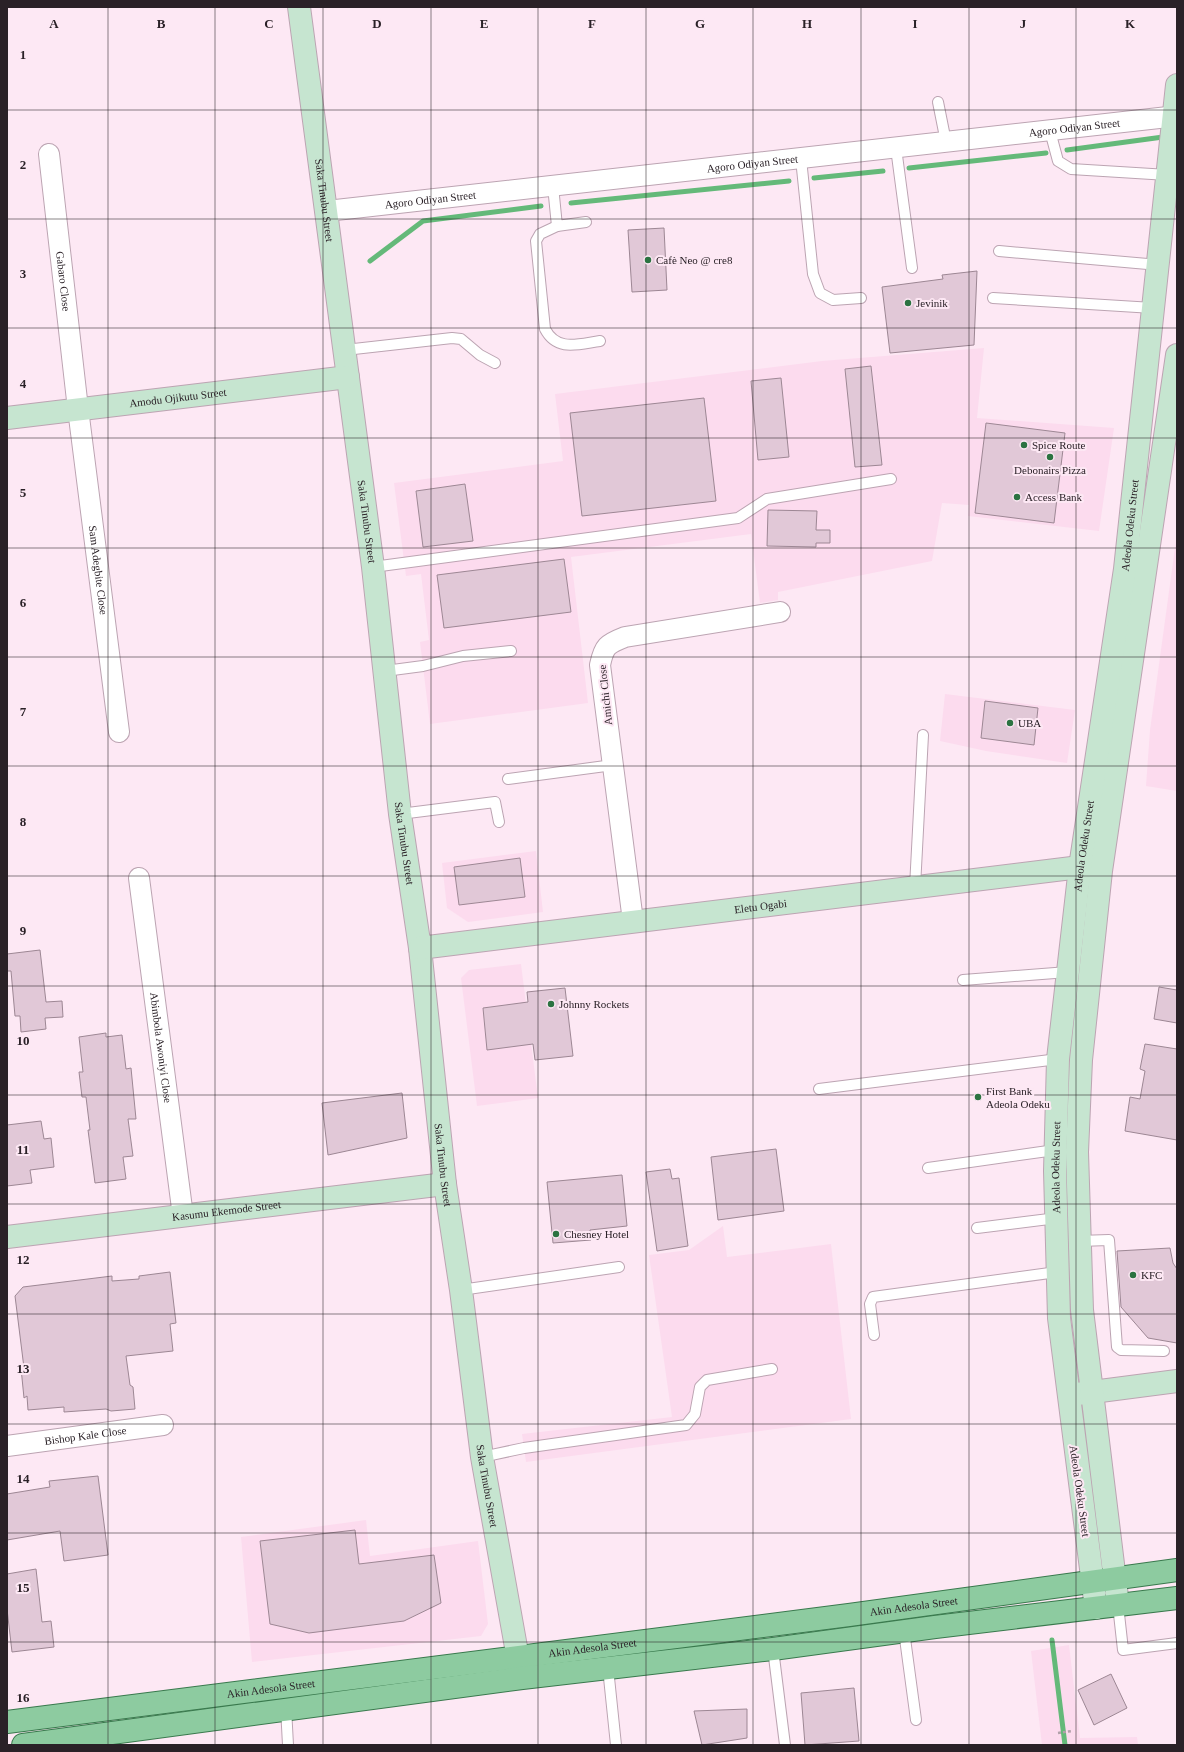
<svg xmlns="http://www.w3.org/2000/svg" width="1184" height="1752" viewBox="0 0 1184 1752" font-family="Georgia,serif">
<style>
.built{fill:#fcdbee}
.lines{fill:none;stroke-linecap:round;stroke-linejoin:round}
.stream{stroke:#64b979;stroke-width:5}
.building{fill:#e1c8d7;stroke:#9d8794}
.lane-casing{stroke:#bca4b2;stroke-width:12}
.street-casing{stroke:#bca4b2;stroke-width:22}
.secondary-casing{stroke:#bca4b2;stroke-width:24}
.primary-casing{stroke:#39794d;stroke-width:24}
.path{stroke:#b1a1aa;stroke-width:2.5;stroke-dasharray:3 2;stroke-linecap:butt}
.lane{stroke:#fff;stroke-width:10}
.street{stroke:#fff;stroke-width:20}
.secondary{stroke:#c6e5d0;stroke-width:22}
.primary{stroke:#8dcba0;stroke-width:22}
.grid{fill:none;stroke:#2a2127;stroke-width:1;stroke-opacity:0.55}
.poi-dot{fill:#2b7341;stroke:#fde8f4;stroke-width:1.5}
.labels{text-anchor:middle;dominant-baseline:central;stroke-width:4;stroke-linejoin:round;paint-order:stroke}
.street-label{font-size:11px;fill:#2a2127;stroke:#fde8f4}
.poi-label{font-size:11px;fill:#2a2127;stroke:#fde8f4;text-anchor:start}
.grid-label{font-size:13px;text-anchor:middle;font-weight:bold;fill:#2a2127;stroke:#fde8f4;stroke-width:4;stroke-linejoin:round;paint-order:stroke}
</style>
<rect width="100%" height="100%" fill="#fde8f4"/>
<g class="built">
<polygon points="984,348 977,418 1114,428 1099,531 968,516 969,505 942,503 932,561 778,592 778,600 760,603 751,534 571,557 588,703 430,724 420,642 429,640 421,574 406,576 394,483 563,461 555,394 822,361"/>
<polygon points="1177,533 1177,791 1146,786 1150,730"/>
<polygon points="945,694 1075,710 1067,763 986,751 940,741"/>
<polygon points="536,851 543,912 468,922 447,908 442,863"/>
<polygon points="521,964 538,1098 477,1106 461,978 469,970"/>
<polygon points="723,1226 727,1257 831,1244 851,1419 526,1462 522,1434 672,1417 649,1255 689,1250"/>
<polygon points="366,1520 370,1556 478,1541 488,1624 481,1636 252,1662 241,1537"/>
<polygon points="1069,1645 1080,1738 1137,1737 1138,1745 1042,1745 1031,1651"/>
</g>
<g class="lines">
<g class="stream">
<polyline points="1067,150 1163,137"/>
<polyline points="909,168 1046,153"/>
<polyline points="814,178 883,171"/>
<polyline points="571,203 789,181"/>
<polyline points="370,261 423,221 541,206"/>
<polyline points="1052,1640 1065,1745"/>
</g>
</g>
<g class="building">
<polygon points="664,228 667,290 632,292 628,230"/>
<polygon points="977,271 974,345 890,353 882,287 943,279 942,275"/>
<polygon points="871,366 882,465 855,467 845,369"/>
<polygon points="781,378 789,457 758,460 751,381"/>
<polygon points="704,398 716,501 582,516 570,413"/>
<polygon points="986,423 1065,433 1054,523 975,513"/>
<polygon points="465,484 473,541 423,547 416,491"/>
<polygon points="768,510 817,511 816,530 830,530 830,543 816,543 816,547 767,546"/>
<polygon points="564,559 571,612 444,628 437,575"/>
<polygon points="985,701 1038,708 1034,745 981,738"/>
<polygon points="520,858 525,897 459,905 454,867"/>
<polygon points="40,950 46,1002 62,1001 63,1017 45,1018 46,1029 21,1032 20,1016 15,1016 11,971 7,971 7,954"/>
<polygon points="1159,987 1177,990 1177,1023 1154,1019"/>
<polygon points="565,988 573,1056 535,1060 533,1044 487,1050 483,1008 528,1002 527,992"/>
<polygon points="106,1033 106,1037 122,1035 126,1069 131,1068 136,1119 128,1119 133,1156 123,1157 126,1179 95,1183 88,1130 90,1130 86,1097 82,1097 79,1072 83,1072 79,1037"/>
<polygon points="1145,1044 1177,1049 1177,1140 1125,1131 1130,1097 1140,1099 1145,1071 1140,1069"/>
<polygon points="402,1093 407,1138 328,1155 322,1103"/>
<polygon points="41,1121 44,1139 51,1138 54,1167 30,1170 32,1183 7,1186 7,1125"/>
<polygon points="776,1149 784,1211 718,1220 711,1157"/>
<polygon points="670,1169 672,1179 679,1178 688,1246 657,1251 646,1172"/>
<polygon points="622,1175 627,1226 590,1230 591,1240 553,1243 547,1182"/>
<polygon points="1170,1248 1173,1263 1177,1269 1177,1343 1148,1338 1121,1307 1117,1251"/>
<polygon points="170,1272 176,1323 170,1324 173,1351 126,1356 130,1385 133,1387 135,1409 111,1411 106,1409 64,1412 64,1407 28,1410 27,1396 24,1398 21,1368 24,1368 15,1296 23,1287 112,1276 112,1281 139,1279 139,1276"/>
<polygon points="98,1476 108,1555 64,1561 60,1531 7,1540 7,1494 50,1487 49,1481"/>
<polygon points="355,1530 359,1564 434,1555 441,1603 404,1621 309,1633 270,1624 260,1541"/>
<polygon points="36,1569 42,1622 51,1621 54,1647 12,1652 7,1609 7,1574"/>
<polygon points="1111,1674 1127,1708 1094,1725 1078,1690"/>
<polygon points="854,1688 859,1741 805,1745 801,1693"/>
<polygon points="747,1709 747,1738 702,1745 694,1711"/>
</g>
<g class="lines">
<g class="lane-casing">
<g id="lane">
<polyline points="938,102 946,142"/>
<polyline points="1050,131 1058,161 1071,169 1168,175"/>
<polyline points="896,148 912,268"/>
<polyline points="801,159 813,274 820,293 833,300 861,298"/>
<polyline points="553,186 557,226 586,222"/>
<path d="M557 226 540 234 536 241 545 329C557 352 578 344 600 341"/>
<polyline points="999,251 1159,265"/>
<polyline points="993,298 1153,308"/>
<polyline points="345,350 452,338 461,339 480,355 495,363"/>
<polyline points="373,567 738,518 767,499 891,479"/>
<polyline points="385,671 423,666 463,656 511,651"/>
<polyline points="508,779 613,765"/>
<polyline points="400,814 495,802 499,822"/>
<polyline points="915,887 923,735"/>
<polyline points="963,980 1068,972"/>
<polyline points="819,1089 1058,1059"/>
<polyline points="928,1168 1055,1150"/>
<polyline points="977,1228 1057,1218"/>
<polyline points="1079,1241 1109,1240 1117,1347 1121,1350 1164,1351"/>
<polyline points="461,1290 619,1267"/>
<polyline points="874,1335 870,1304 873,1297 1057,1272"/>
<polyline points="482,1457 524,1448 686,1425 695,1414 700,1387 707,1380 772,1369"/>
<polyline points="1118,1605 1123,1650 1177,1643"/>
<polyline points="904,1631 916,1720"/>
<polyline points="773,1649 785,1745"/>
<polyline points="608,1668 616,1745"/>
<polyline points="286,1708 288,1745"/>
</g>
</g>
<g class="street-casing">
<g id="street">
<path id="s1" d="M49 154 78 409 119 732"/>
<path id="s2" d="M327 211 1177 116"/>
<path id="s3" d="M139 878 183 1216"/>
<path d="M633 921 600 665C604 646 607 644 625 637L780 612"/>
<path id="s4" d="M7 1446 163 1425"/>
</g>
</g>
<g class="secondary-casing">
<g id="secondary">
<path id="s5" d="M299 7 373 567 400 814 420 948 445 1184 461 1290 482 1457 521 1675"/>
<path id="s6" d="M7 418 348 377"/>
<path id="s7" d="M420 948 1080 867 1094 870"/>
<path id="s8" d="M7 1237 445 1184"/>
<polyline points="1077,1394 1177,1381"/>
<polyline points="1118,1605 1082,1310 1077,1152 1081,1060 1101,871 1177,355"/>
<path id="s9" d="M1096 1608 1059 1318 1055 1171 1058 1059 1080 867 1125 569 1177 85"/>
</g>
</g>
<g class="primary-casing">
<g id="primary">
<path id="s10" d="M7 1722 849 1615 1177 1570"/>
<polyline points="23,1745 522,1678 773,1649 935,1627 1177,1598"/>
</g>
</g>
<polyline class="path" points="1058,1733 1072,1731"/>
<use href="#lane" class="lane"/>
<use href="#street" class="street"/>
<use href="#secondary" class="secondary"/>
<use href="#primary" class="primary"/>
</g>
<path class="grid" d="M108 7V1745M215 7V1745M323 7V1745M431 7V1745M538 7V1745M646 7V1745M753 7V1745M861 7V1745M969 7V1745M1076 7V1745M7 110H1177M7 219H1177M7 328H1177M7 438H1177M7 548H1177M7 657H1177M7 766H1177M7 876H1177M7 986H1177M7 1095H1177M7 1204H1177M7 1314H1177M7 1424H1177M7 1533H1177M7 1642H1177"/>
<g class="poi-dot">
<circle cx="648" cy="260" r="4"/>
<circle cx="908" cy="303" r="4"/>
<circle cx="1024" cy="445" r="4"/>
<circle cx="1050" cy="457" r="4"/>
<circle cx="1017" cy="497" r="4"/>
<circle cx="1010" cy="723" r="4"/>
<circle cx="551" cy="1004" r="4"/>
<circle cx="978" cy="1097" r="4"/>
<circle cx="556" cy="1234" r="4"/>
<circle cx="1133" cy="1275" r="4"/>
</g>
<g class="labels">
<g class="street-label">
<text stroke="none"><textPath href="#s2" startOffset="752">Agoro Odiyan Street</textPath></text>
<text stroke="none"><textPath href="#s2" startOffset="428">Agoro Odiyan Street</textPath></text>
<text stroke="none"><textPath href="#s5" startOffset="195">Saka Tinubu Street</textPath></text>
<text stroke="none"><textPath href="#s2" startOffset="104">Agoro Odiyan Street</textPath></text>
<text stroke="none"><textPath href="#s1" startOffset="128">Gabaro Close</textPath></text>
<text stroke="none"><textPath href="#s6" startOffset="172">Amodu Ojikutu Street</textPath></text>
<text stroke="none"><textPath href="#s5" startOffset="519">Saka Tinubu Street</textPath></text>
<text stroke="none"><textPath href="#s9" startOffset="1090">Adeola Odeku Street</textPath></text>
<text stroke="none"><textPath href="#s1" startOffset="419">Sam Adegbite Close</textPath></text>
<text transform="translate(605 695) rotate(-96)">Amichi Close</text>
<text stroke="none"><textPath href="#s5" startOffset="843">Saka Tinubu Street</textPath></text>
<text stroke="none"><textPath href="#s9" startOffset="766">Adeola Odeku Street</textPath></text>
<text stroke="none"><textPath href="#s7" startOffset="343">Eletu Ogabi</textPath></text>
<text stroke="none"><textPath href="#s3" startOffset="171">Abimbola Awoniyi Close</textPath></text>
<text stroke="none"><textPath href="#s5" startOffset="1167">Saka Tinubu Street</textPath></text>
<text stroke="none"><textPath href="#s9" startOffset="443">Adeola Odeku Street</textPath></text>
<text stroke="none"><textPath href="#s8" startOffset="221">Kasumu Ekemode Street</textPath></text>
<text stroke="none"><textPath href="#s4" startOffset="79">Bishop Kale Close</textPath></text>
<text stroke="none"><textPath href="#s5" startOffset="1491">Saka Tinubu Street</textPath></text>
<text transform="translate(1080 1491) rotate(82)">Adeola Odeku Street</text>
<text stroke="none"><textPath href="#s10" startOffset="914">Akin Adesola Street</textPath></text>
<text stroke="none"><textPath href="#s10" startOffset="590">Akin Adesola Street</textPath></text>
<text stroke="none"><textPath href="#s10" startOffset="266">Akin Adesola Street</textPath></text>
</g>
<g class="poi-label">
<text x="656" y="260">Cafè Neo @ cre8</text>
<text x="916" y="303">Jevinik</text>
<text x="1032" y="445">Spice Route</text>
<text x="1050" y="470" text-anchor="middle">Debonairs Pizza</text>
<text x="1025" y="497">Access Bank</text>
<text x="1018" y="723">UBA</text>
<text x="559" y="1004">Johnny Rockets</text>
<text x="986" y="1091">First Bank<tspan x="986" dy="13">Adeola Odeku</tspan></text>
<text x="564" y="1234">Chesney Hotel</text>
<text x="1141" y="1275">KFC</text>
</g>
</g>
<g class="grid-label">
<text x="54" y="28">A</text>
<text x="161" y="28">B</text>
<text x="269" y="28">C</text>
<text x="377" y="28">D</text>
<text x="484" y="28">E</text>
<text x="592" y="28">F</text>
<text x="700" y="28">G</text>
<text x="807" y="28">H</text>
<text x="915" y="28">I</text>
<text x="1023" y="28">J</text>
<text x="1130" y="28">K</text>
<text x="23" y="59">1</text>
<text x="23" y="169">2</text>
<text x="23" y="278">3</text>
<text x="23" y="388">4</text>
<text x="23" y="497">5</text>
<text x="23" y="607">6</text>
<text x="23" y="716">7</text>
<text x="23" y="826">8</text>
<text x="23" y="935">9</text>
<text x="23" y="1045">10</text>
<text x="23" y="1154">11</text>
<text x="23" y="1264">12</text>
<text x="23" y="1373">13</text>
<text x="23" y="1483">14</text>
<text x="23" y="1592">15</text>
<text x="23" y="1702">16</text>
</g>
<rect width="1184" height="1752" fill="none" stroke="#2a2127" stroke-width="16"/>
</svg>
